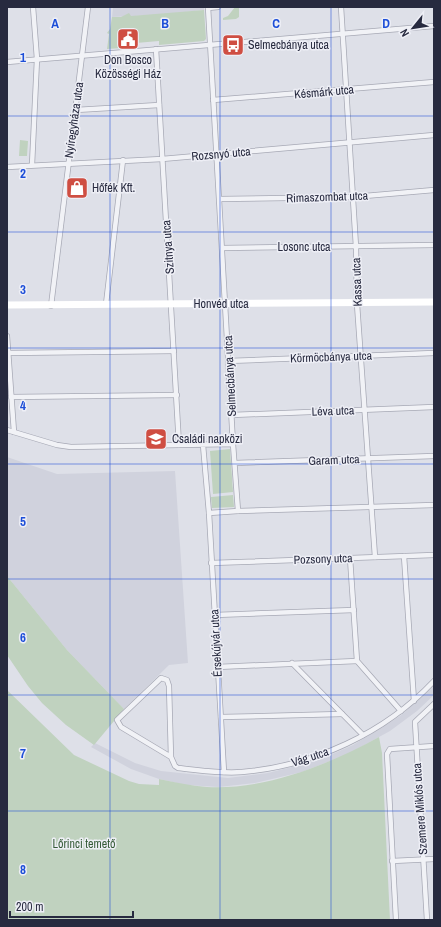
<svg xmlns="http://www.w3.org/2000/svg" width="441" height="927" viewBox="0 0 441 927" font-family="'Archivo Narrow',sans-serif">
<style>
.built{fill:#d0d2dd}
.green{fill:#c0d2bf}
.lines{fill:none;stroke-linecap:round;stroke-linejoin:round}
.street-casing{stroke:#a7a9b5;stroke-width:6}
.street{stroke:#f1f2f6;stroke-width:4.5}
.secondary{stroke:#fff;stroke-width:7}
.grid{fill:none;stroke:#1d4ed8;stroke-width:1;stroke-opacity:0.55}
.labels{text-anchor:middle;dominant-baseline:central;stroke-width:3;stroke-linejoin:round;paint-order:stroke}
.poi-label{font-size:12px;fill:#272a3f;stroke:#eeeff6;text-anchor:start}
.street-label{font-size:12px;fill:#272a3f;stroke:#eeeff6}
.park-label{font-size:12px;fill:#355b37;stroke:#eeeff6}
.grid-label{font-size:13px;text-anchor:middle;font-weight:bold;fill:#1d4ed8;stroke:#eeeff6;stroke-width:3;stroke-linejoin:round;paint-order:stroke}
</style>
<rect width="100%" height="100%" fill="#dee0e8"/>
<g class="built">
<polygon points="113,7 204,7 204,10 157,15 112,17"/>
<polygon points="7,457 57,474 175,471 188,663 169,665 124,709 67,650 7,576"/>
<polygon points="434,686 434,695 417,711 390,731 348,754 302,772 255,783 219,787 186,785 159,779 131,769 91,747 95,743 135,763 161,771 228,778 268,773 319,760 353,745 400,716"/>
</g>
<g class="green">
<polygon points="235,7 239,8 239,17 236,19 223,20 223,18 228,16"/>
<polygon points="204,10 206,39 204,41 159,45 159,41 136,43 136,47 107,49 109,34 107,33 110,29 112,17 121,17 129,13 131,16"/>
<polygon points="20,140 28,141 27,156 19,156"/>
<polygon points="230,449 233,492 213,494 210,451"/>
<polygon points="233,495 234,507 212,508 211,497"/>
<polygon points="7,576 67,650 124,709 94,745 66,725 42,703 28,686 7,655"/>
<path d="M7 690 74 755 129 781 139 784 159 785V779C175 782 191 786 207 787 266 790 328 765 379 737L382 753 390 920H7Z"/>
</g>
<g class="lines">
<g class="street-casing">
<g id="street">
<polyline points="208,7 233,444"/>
<polyline points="341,7 356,247 357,304 375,557"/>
<polyline points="208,8 218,7"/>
<polyline points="156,49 179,445"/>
<polyline points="7,62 434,26"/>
<polyline points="213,100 434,82"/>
<polyline points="76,110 159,105"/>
<polyline points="32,165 37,59 33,7"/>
<polyline points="7,167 162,159 434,135"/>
<polyline points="220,199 353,197 434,190"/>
<polyline points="222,248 434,245"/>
<polyline points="106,304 123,160"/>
<polyline points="51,306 88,7"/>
<polyline points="7,336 14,432"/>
<polyline points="8,353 174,351"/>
<polyline points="228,361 434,353"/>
<polyline points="11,397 177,395"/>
<polyline points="232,415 434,407"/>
<polyline points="7,430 57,445 71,447 233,444 238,511 209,513 203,445"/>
<polyline points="235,463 434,456"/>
<polyline points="238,511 434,505"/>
<polyline points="209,513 224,772"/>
<polyline points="404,556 414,701"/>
<polyline points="350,558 357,661 401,711"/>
<polyline points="211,563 434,555"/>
<polyline points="215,615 354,610"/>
<polyline points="292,663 363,735"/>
<polyline points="217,667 357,661"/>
<polyline points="221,717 342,714"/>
<path d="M171 757 121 727 117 720 161 678 167 680 169 686 171 757 175 766 178 768C199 770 221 774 242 772 314 766 385 733 434 681"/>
<polyline points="392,861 434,859"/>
<polyline points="396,920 387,754 390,749 434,746"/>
<polyline points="427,920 415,722 434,704"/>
</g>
</g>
<use href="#street" class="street"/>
<polyline class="secondary" points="7,305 434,302"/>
</g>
<path class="grid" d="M110 7V920M220 7V920M331 7V920M7 116H434M7 232H434M7 348H434M7 464H434M7 579H434M7 695H434M7 811H434"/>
<defs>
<g id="civic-square" transform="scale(1.15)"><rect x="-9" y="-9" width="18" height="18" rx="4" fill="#cf4e42" stroke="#eeeff6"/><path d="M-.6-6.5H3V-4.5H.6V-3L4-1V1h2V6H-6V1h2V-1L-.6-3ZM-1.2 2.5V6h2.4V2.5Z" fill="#fff"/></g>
<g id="bus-square" transform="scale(1.15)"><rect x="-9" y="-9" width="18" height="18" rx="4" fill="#cf4e42" stroke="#eeeff6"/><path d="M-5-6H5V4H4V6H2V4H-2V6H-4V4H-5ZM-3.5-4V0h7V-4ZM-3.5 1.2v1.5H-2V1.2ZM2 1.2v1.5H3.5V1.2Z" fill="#fff"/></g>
<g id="shop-square" transform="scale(1.15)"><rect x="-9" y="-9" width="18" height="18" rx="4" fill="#cf4e42" stroke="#eeeff6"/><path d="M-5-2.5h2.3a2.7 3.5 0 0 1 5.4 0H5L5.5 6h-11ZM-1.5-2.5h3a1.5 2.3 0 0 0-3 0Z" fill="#fff"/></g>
<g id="school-square" transform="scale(1.15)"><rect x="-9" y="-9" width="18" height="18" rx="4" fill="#cf4e42" stroke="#eeeff6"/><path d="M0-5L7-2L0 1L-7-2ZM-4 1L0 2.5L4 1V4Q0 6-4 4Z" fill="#fff"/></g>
</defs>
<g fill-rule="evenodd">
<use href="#civic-square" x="128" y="39"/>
<use href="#bus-square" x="233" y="45"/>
<use href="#shop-square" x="77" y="188"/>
<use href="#school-square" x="156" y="439"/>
</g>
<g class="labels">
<g class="poi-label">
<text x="248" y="45">Selmecbánya utca</text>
<text x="128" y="60" text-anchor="middle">Don Bosco<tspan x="128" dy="14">Közösségi Ház</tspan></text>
<text x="92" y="188">Hőfék Kft.</text>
<text x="172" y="439">Családi napközi</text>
</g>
<g class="street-label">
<text transform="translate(324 92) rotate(-5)">Késmárk utca</text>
<text transform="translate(74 120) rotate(-82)">Nyíregyháza utca</text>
<text transform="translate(221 154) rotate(-5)">Rozsnyó utca</text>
<text transform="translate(327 197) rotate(-2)">Rimaszombat utca</text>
<text transform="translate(168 247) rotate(-94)">Szitnya utca</text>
<text x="304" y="247">Losonc utca</text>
<text transform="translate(357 282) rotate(-92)">Kassa utca</text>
<text x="221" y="304">Honvéd utca</text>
<text transform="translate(331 357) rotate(-2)">Körmöcbánya utca</text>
<text transform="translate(230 376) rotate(-93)">Selmecbánya utca</text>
<text transform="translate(333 411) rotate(-2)">Léva utca</text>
<text transform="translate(334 460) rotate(-2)">Garam utca</text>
<text transform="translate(323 559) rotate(-2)">Pozsony utca</text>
<text transform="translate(216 643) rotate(-93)">Érsekújvár utca</text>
<text transform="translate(310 757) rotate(-18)">Vág utca</text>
<text transform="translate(420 809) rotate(-94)">Szemere Miklós utca</text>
</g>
<g class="park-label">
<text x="84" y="844">Lőrinci temető</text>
</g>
</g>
<g class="grid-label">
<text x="55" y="28">A</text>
<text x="165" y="28">B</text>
<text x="276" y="28">C</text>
<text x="386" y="28">D</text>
<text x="23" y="62">1</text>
<text x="23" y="178">2</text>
<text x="23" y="294">3</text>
<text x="23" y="410">4</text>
<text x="23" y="526">5</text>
<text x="23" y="642">6</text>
<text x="23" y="758">7</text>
<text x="23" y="874">8</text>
</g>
<rect width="441" height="927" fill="none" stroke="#272a3f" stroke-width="16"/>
<g transform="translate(413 28) rotate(240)" stroke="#eeeff6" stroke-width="3" paint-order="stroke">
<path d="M0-3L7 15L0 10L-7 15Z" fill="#272a3f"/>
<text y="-6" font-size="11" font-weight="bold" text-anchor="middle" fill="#272a3f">N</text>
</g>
<path d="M10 911v6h123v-6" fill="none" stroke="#272a3f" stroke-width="2"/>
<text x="16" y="911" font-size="12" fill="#272a3f" stroke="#eeeff6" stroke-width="3" paint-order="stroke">200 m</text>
</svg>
